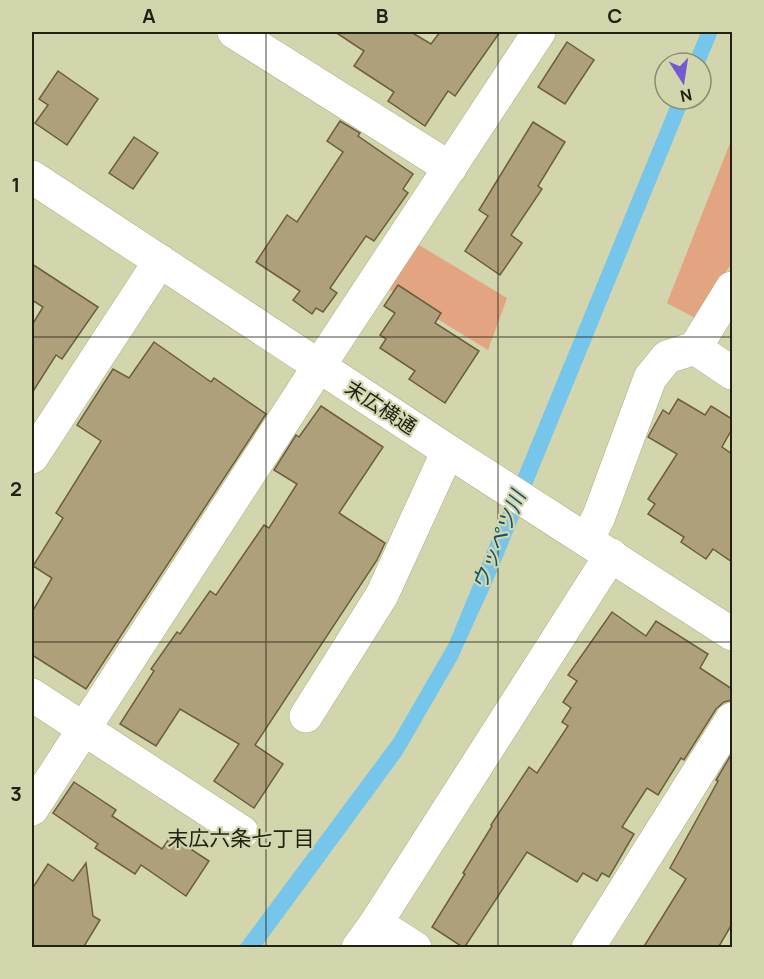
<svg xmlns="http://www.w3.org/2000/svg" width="764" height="979" viewBox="0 0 764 979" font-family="Manrope,'Noto Sans JP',sans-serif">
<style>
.green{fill:#e3a482}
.water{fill:#76c6eb}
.building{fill:#aea07b;stroke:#6b5e3b;stroke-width:1.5}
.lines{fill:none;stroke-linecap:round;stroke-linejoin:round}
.minor-casing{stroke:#abad86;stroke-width:34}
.minor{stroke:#fff;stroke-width:33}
.grid{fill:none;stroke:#212213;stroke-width:1.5;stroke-opacity:0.55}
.labels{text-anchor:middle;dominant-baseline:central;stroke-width:4.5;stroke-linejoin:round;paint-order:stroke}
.street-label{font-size:20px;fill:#212213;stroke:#d3d5ad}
.water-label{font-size:21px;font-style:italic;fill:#11526b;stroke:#d3d5ad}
.neighbourhood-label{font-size:21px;fill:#212213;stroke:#d3d5ad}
.neatline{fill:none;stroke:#212213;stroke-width:2}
.grid-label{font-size:20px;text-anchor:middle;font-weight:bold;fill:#212213}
</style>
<rect width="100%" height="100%" fill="#d3d5ad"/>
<g class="green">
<polygon points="732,138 732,262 697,319 667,303"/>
<polygon points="414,242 507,298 488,350 382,285"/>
</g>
<g class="water">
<polygon points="701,32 718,32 701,73 701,63 688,63"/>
<polygon points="673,99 690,99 493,581 457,660 402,755 261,947 238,948 394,738 449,643"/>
</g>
<g class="building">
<polygon points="335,32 411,32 431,44 440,32 500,32 455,96 448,91 425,126 388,101 394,92 354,66 364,51"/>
<polygon points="567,42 594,60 565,104 538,87"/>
<polygon points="58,71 98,99 67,145 35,123 48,105 39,99"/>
<polygon points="340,121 360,133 358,136 413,174 403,189 408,193 374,241 366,236 330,288 337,293 323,312 316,308 312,314 293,300 300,291 256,262 287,215 297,222 343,152 327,141"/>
<polygon points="533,122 565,142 538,186 542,189 511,235 522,243 500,275 465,251 488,216 479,210"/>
<polygon points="134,137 158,153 133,189 109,173"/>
<polygon points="32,264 98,307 62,359 56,355 32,393 32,325 43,307 32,300"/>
<polygon points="398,285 441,313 435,323 479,351 445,403 409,379 415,371 380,348 386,339 380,335 395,313 384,306"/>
<polygon points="154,342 211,382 214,378 266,414 86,689 32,655 32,612 52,578 33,566 63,518 56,513 101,441 77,425 113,369 129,378"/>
<polygon points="678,399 705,415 711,406 732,419 732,429 722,447 732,454 732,562 713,549 706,559 681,542 684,537 648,514 655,504 648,499 677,454 648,437 663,410 669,414"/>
<polygon points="321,406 383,447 339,513 385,543 377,560 255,745 283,764 254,808 214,781 239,744 180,709 156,746 120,724 154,671 151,669 177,632 180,634 210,591 216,595 264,525 269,528 297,484 274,470 296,435 299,437"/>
<polygon points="612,612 646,636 656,621 708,654 700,668 732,689 732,700 724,702 716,709 684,760 681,758 658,795 647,788 622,827 634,834 609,877 602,873 597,881 583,873 577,882 527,852 464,948 432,927 465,874 463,873 492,826 491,825 529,767 537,773 568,726 562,722 571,708 563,702 577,681 568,675"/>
<polygon points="732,753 732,924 718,948 643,948 686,879 670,868 718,781 716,780"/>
<polygon points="74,782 116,810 112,816 162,849 171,836 209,861 186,896 141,865 135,874 95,848 98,844 53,813"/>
<polygon points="86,863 93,916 100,920 83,948 32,948 32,889 48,864 73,881"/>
</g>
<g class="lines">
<g class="minor-casing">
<g id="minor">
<polyline points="234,32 450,168"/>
<polyline points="32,177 448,451 732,634"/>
<polyline points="695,348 732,373"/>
<polyline points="32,457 160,261"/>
<polyline points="587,540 599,516 650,378 667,357 695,348 732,288"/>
<polyline points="32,695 242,832"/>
<polyline points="306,716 382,595 448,451"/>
<polyline points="32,809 319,366 539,32"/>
<polyline points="376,923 415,948"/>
<polyline points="358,948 376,923 611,555"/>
<polyline points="588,948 732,719"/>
</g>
</g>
<use href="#minor" class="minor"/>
</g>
<path class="grid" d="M266 32V948M498 32V948M32 337H732M32 642H732"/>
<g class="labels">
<g class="street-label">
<text transform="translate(381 407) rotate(33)">末広横通</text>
</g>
<g class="water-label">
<text transform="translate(498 540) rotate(-67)">ウッペツ川</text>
</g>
<g class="neighbourhood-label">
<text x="241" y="838">末広六条七丁目</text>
</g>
</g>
<rect width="764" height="979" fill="none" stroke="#d3d5ad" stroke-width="66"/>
<g transform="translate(683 81) rotate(168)"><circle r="28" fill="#d3d5ad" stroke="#8c8d6f" stroke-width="1.5"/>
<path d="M0-4.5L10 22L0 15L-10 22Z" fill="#7559d3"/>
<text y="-9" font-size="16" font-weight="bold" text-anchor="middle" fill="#212213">N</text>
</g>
<rect x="33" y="33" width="698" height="913" class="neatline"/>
<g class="grid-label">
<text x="149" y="23">A</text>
<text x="382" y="23">B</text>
<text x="615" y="23">C</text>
<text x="16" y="192">1</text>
<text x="16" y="496">2</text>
<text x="16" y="801">3</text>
</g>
</svg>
